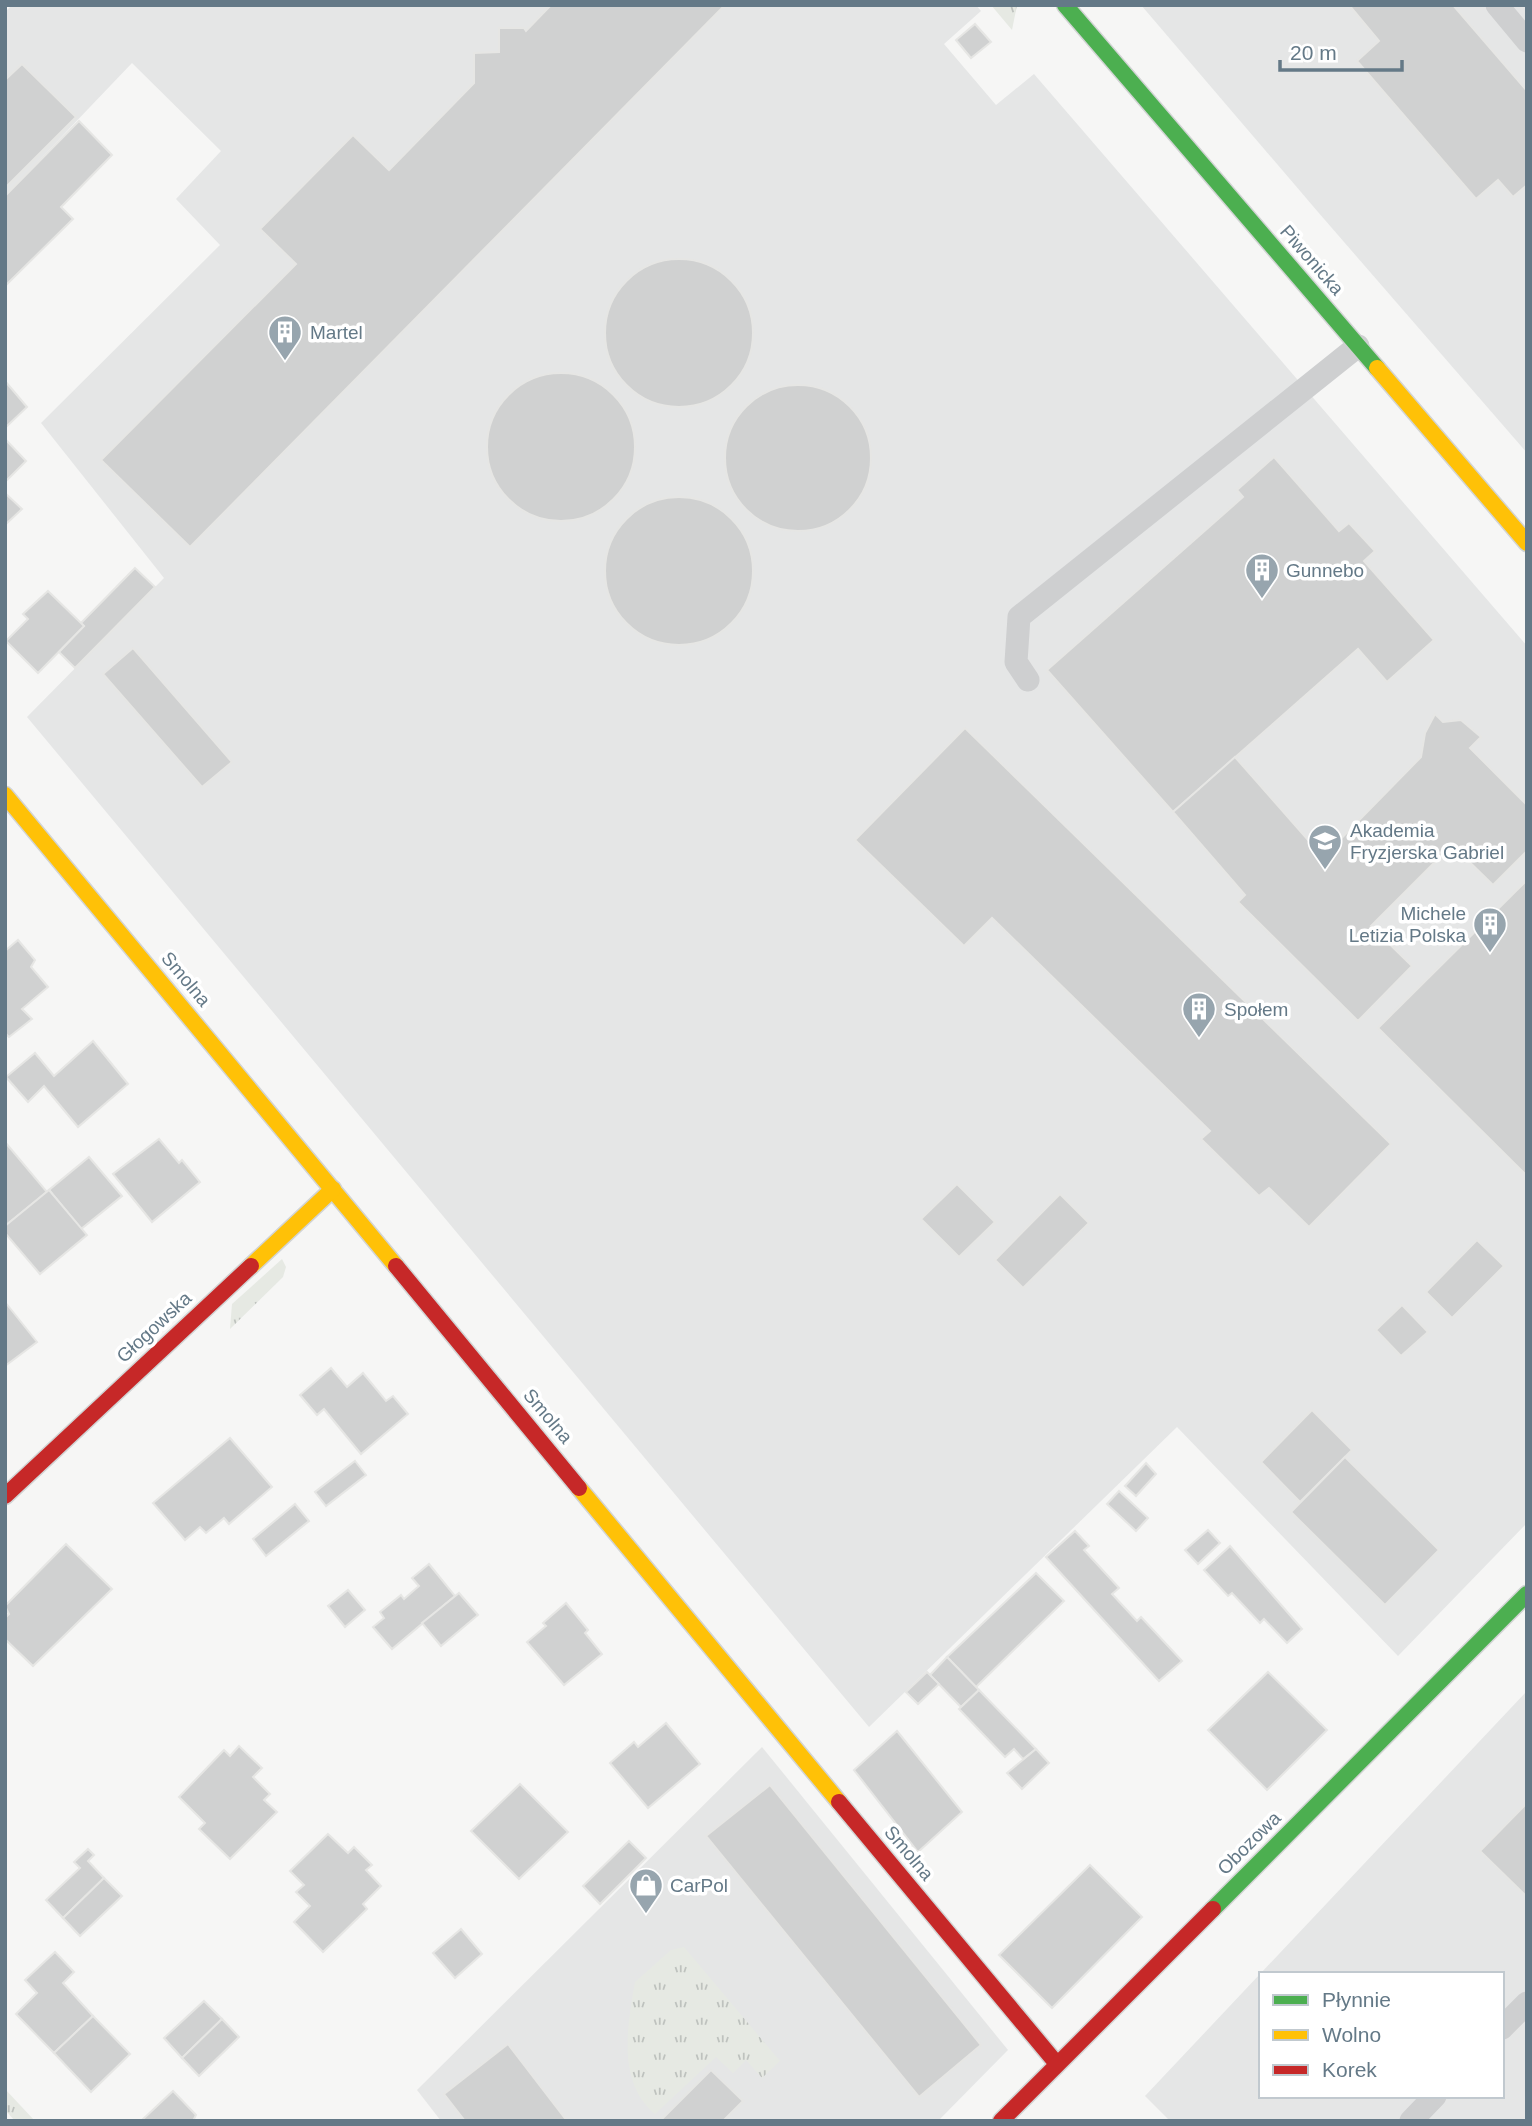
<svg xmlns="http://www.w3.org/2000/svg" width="1532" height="2126" viewBox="0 0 1532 2126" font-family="Arial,sans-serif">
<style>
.built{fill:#e5e6e6;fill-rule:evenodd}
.grass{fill:url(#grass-tufts)}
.building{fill:#d0d1d1;stroke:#e6e6e4;stroke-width:2}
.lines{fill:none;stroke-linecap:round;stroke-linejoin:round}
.fast-casing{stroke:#d2d4d4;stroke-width:19}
.slow-casing{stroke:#d2d4d4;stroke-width:19}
.jam-casing{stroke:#d2d4d4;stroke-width:19}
.lane{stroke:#cecfd0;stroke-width:23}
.fast{stroke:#4caf50;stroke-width:16}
.slow{stroke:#ffc107;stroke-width:16}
.jam{stroke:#c62828;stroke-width:16}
.labels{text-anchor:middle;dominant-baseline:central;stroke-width:7;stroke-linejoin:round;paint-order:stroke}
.street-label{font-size:19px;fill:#647987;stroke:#fff}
.poi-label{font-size:19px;fill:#647987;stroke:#fff;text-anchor:start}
</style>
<defs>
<pattern id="grass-tufts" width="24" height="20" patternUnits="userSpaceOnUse" patternTransform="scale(1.75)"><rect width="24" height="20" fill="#e6e9e3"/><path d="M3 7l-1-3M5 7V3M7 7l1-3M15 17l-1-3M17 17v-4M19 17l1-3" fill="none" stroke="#bec2be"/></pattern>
</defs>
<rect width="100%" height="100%" fill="#f6f6f5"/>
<g class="built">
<polygon points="12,5 976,5 981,11 944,44 996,105 1034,74 1527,646 1527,1523 1398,1656 1177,1427 869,1727 27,717 164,578 41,423 220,245 176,199 221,151 132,63 5,196 5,12"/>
<polygon points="1141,5 1527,5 1527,453 1318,212"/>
<path d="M1527 1691V2121H1170L1145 2096ZM1261 1974H1502V2096H1261Z"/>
<polygon points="762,1747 1008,2050 938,2121 441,2121 417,2090"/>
</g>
<g class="grass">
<polygon points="991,5 1017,5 1012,30"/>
<polygon points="282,1259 286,1267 283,1277 230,1329 232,1304"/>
<path d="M684 1947 780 2061 762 2078 746 2060 733 2073 716 2057 655 2114C617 2082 627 2027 635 1982L671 1950Z"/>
<polygon points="5,2089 35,2121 15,2121 5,2110"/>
</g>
<g class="building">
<polygon points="551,5 725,5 190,547 101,460 296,264 260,229 353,135 389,170 474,83 474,53 499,52 499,28 524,28 526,31"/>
<polygon points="1349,5 1453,5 1527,91 1527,185 1513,197 1498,180 1476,199 1357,61 1379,41"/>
<polygon points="975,24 991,42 971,58 956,40"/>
<polygon points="22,64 76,117 5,188 5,80"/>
<polygon points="79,121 112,155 61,207 73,219 5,286 5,196"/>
<circle cx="679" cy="333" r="74"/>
<circle cx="561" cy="447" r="74"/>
<polygon points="5,381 27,407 5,428"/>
<circle cx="798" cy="458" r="73"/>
<polygon points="5,439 26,461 5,482"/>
<polygon points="1274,457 1339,531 1349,523 1375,551 1364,561 1434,640 1387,682 1358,649 1173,812 1047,670 1243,497 1237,490"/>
<polygon points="5,493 22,509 5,525"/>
<circle cx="679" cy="571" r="74"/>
<polygon points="135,568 155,587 75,668 59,652 84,626 81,623"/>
<polygon points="48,591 84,626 38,673 6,641 28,619 23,614"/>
<polygon points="133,648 232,762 202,787 103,674"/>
<polygon points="1435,714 1443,722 1461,720 1481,737 1470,748 1527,805 1527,851 1493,885 1452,845 1371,926 1412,966 1358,1021 1238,902 1245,895 1173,812 1235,757 1323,857 1421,757 1425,733"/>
<polygon points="965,728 1391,1144 1309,1227 1269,1188 1259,1196 1201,1139 1210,1131 992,918 964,946 855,840"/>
<polygon points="1527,880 1527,1176 1378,1028"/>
<polygon points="18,940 35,960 31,967 48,987 22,1009 32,1019 9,1037 5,1033 5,951"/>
<polygon points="93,1041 128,1084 78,1127 44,1086 28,1102 6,1077 35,1053 54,1076"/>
<polygon points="159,1139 179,1163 182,1160 200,1182 152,1222 113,1174"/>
<polygon points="5,1142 47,1192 5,1226"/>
<polygon points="89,1157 122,1196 81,1229 49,1190"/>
<polygon points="957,1184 995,1222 959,1257 921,1219"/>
<polygon points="49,1190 87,1235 40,1274 5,1233 5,1226"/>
<polygon points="1060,1194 1089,1223 1023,1288 995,1260"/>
<polygon points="1477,1240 1504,1266 1452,1318 1426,1292"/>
<polygon points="5,1302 37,1342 5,1366"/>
<polygon points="1402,1305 1428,1332 1401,1356 1376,1330"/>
<polygon points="331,1368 347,1387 363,1373 386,1401 393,1396 408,1414 361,1454 324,1409 317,1415 300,1395"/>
<polygon points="1312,1410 1352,1450 1300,1502 1261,1462"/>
<polygon points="230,1438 272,1487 229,1524 224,1518 206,1533 200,1527 185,1540 153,1503"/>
<polygon points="1345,1457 1439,1550 1385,1605 1291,1512"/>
<polygon points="355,1461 366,1475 326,1506 315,1492"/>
<polygon points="1146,1463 1156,1474 1136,1496 1125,1486"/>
<polygon points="1119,1491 1148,1518 1136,1531 1107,1504"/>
<polygon points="295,1504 309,1521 266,1556 253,1539"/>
<polygon points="1208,1530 1220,1543 1198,1564 1185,1550"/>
<polygon points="1075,1531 1089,1546 1084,1550 1119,1588 1112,1594 1137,1621 1141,1617 1182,1661 1159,1681 1046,1557"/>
<polygon points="66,1544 112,1589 33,1666 5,1639 5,1618 9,1614 5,1606"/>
<polygon points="1230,1546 1302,1629 1287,1643 1264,1619 1260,1623 1232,1593 1228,1596 1204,1570"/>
<polygon points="429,1564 455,1596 392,1649 373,1627 384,1618 380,1612 401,1595 404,1599 419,1586 412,1578"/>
<polygon points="1036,1573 1064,1601 976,1687 947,1657"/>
<polygon points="348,1590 365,1610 345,1627 328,1606"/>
<polygon points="459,1593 478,1615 441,1646 422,1623"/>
<polygon points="566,1603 588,1630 585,1633 602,1654 564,1685 527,1642 546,1626 543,1623"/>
<polygon points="947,1657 979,1690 961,1707 930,1675"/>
<polygon points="927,1672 939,1684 918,1704 906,1692"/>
<polygon points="1268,1672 1327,1730 1267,1790 1208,1730"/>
<polygon points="979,1690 1036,1749 1023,1759 1014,1749 1005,1757 959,1709"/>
<polygon points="666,1723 700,1764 648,1808 610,1763 634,1742 638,1747"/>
<polygon points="897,1731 962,1812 918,1852 854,1770"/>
<polygon points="239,1746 262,1768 253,1777 270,1794 264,1800 277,1812 230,1859 199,1829 205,1823 179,1797 224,1750 230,1756"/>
<polygon points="1036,1749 1049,1763 1022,1789 1007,1773"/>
<polygon points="520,1784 568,1832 519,1879 471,1831"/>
<polygon points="770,1785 981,2045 919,2097 706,1836"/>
<polygon points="1527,1803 1527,1897 1480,1851"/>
<polygon points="328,1834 348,1853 354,1847 372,1865 366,1870 381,1886 363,1904 367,1909 323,1952 294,1922 310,1906 296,1892 304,1885 290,1871"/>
<polygon points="629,1841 646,1858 600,1904 583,1886"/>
<polygon points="88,1849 94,1855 88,1861 104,1878 63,1918 46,1900 80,1868 74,1862"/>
<polygon points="1090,1865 1142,1917 1052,2008 999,1955"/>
<polygon points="104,1878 122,1896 80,1936 63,1918"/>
<polygon points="461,1929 482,1954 455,1978 433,1953"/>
<polygon points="55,1952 74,1972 63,1983 93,2016 54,2053 16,2014 37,1993 25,1980"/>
<polygon points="204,2001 222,2019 182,2058 164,2038"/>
<polygon points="93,2016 130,2054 91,2092 54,2053"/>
<polygon points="222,2019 239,2037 199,2076 182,2058"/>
<polygon points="508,2044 567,2121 465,2121 444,2094"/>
<polygon points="711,2070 743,2101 723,2121 660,2121"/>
<polygon points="173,2091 196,2115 193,2121 141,2121"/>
</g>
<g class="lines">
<g class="fast-casing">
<g id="fast">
<polyline points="1065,5 1377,368"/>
<polyline points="1213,1909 1527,1594"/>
</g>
</g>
<g class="slow-casing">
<g id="slow">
<polyline points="1377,368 1527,543"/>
<polyline points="5,795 396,1266"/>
<polyline points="251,1266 333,1189"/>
<polyline points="579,1488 839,1802"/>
</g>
</g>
<g class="jam-casing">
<g id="jam">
<polyline points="396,1266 579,1488"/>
<polyline points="5,1496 251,1266"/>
<polyline points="839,1802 1057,2064"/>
<polyline points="1001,2121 1213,1909"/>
</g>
</g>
<g class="lane">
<polyline points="1497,5 1527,41"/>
<polyline points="1028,680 1016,662 1019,617 1358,346"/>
<polyline points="1502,2028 1527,2003"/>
<polyline points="1411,2121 1435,2096"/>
</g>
<use href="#fast" class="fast"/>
<use href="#slow" class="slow"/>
<use href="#jam" class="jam"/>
</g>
<defs>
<g id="building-pin" transform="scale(1.75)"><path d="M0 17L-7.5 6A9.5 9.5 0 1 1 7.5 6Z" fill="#97a5ae" stroke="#fff"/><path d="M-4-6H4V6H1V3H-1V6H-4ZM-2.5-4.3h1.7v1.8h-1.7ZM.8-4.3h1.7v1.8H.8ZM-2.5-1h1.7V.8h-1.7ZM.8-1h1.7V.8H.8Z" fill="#fff"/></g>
<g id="school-pin" transform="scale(1.75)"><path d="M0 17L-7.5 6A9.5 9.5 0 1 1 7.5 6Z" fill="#97a5ae" stroke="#fff"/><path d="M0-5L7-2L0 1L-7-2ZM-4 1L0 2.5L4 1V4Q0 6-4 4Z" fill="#fff"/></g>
<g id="shop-pin" transform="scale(1.75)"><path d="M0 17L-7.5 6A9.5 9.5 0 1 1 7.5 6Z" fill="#97a5ae" stroke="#fff"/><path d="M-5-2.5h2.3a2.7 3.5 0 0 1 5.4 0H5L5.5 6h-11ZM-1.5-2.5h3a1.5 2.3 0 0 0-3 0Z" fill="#fff"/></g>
</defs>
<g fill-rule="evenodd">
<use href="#building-pin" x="285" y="332"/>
<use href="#building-pin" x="1262" y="570"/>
<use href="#school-pin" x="1325" y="841"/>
<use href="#building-pin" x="1490" y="924"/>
<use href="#building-pin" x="1199" y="1009"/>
<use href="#shop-pin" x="646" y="1885"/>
</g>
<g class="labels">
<g class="street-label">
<text transform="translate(1312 260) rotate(49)">Piwonicka</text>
<text transform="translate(186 979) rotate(50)">Smolna</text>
<text transform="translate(154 1327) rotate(-43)">Głogowska</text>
<text transform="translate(548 1416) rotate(50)">Smolna</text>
<text transform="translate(1249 1843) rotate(-45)">Obozowa</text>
<text transform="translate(909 1853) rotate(50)">Smolna</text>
</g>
<g class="poi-label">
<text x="310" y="332">Martel</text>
<text x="1286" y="570">Gunnebo</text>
<text x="1350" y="830">Akademia<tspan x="1350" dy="22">Fryzjerska Gabriel</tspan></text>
<text x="1466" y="913" text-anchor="end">Michele<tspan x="1466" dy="22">Letizia Polska</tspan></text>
<text x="1224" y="1009">Społem</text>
<text x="670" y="1885">CarPol</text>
</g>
</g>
<rect width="1532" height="2126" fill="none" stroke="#647987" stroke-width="14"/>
<rect x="1259" y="1972" width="245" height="126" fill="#ffffff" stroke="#c1c9cf" stroke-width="2"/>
<rect x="1273" y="1995" width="35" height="10" fill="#4caf50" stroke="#c1c9cf" stroke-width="2"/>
<text x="1322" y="2007" font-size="21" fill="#647987">Płynnie</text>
<rect x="1273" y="2030" width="35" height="10" fill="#ffc107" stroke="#c1c9cf" stroke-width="2"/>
<text x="1322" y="2042" font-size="21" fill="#647987">Wolno</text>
<rect x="1273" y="2065" width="35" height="10" fill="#c62828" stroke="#c1c9cf" stroke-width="2"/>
<text x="1322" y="2077" font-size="21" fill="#647987">Korek</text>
<path d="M1280 60v10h122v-10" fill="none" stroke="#647987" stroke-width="3.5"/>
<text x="1290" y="60" font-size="21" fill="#647987" stroke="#ffffff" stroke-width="5" paint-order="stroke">20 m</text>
</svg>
